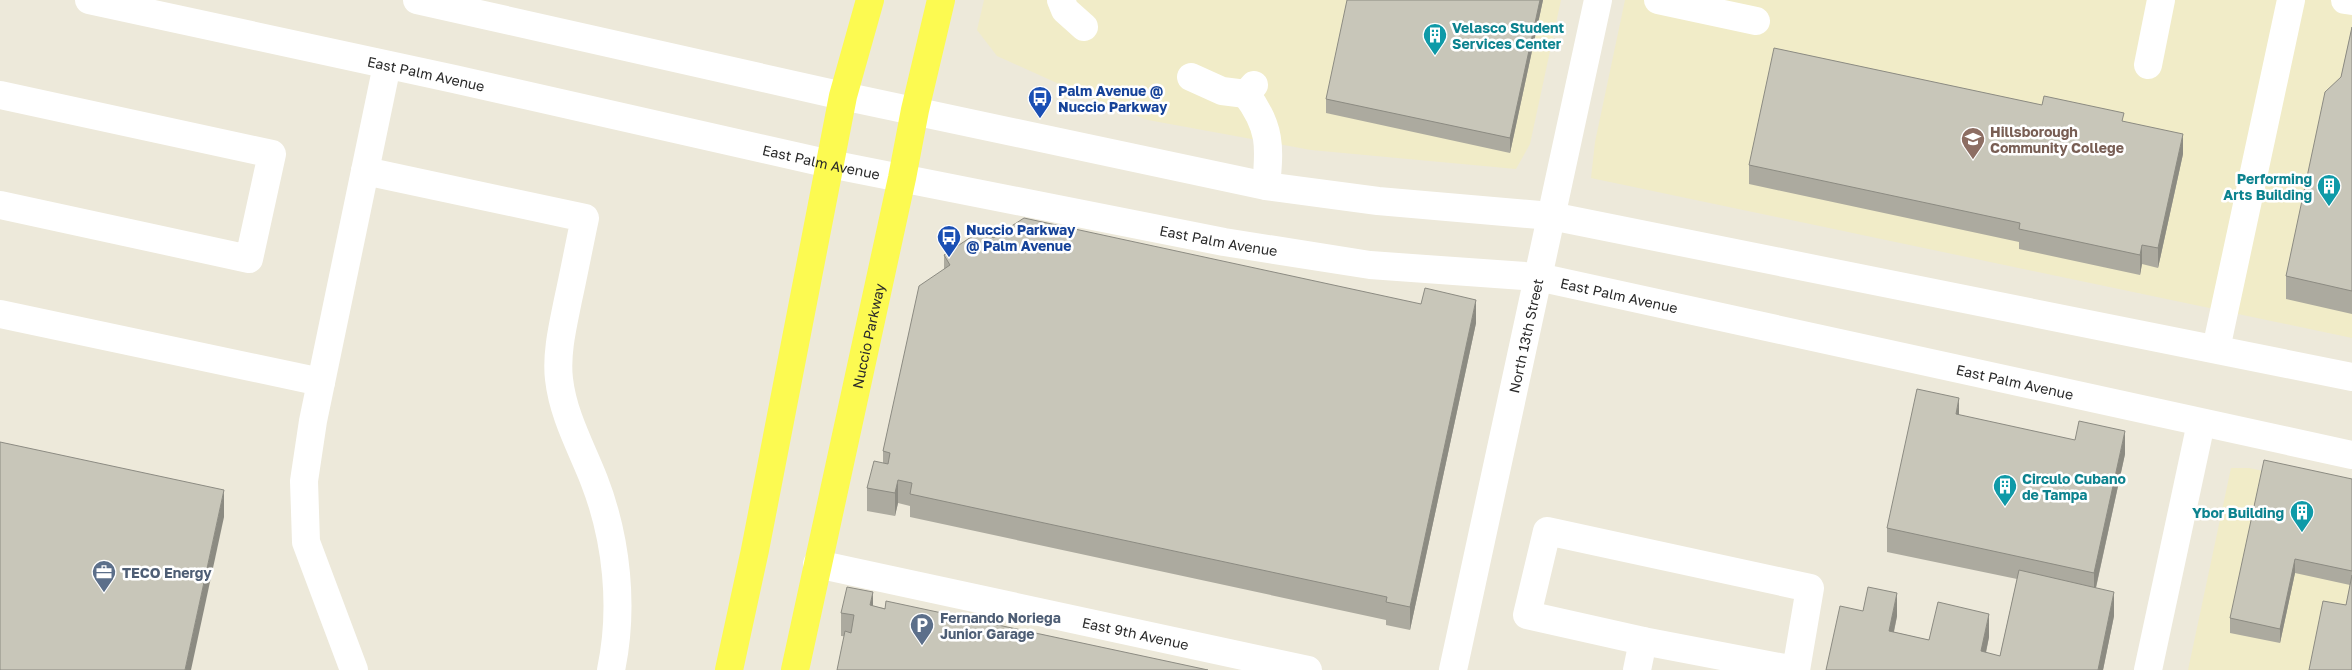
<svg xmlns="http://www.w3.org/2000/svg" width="2352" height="670" viewBox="0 0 2352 670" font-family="'Golos Text',sans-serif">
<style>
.education{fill:#f1ecc8}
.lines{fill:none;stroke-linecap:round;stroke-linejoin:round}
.minor{stroke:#fff;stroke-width:28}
.major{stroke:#fcfa51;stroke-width:28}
.wall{fill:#acaa9f}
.shaded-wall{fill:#8c8b82}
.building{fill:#c8c6b9;stroke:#8c8b82}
.labels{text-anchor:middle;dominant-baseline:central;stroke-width:5;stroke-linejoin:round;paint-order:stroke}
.culture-label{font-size:14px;font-weight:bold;fill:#0d838f;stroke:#fff;text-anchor:start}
.street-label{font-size:14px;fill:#2a2a2a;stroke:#fff}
.transit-label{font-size:14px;font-weight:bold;fill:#164399;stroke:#fff;text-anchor:start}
.education-label{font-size:14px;font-weight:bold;fill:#785e54;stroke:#fff;text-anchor:start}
.service-label{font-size:14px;font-weight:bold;fill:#4e5e75;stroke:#fff;text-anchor:start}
</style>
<rect width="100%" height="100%" fill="#ede9da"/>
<g class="education">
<polygon points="984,0 1561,0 1530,144 1516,169 1311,150 1148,120 1090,98 997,56 977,30"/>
<polygon points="1625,0 2352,0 2352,338 1591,178 1595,142"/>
<polygon points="2231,468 2249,468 2352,490 2352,670 2188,670"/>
</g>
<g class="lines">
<g class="minor">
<path id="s1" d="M89 0 454 79 830 164 1224 242 1370 265 1538 277 2352 455"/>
<polyline points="417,0 843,96 1266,186 1378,201 1551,216 2352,377"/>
<polyline points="1061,0 1065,10 1084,27"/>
<polyline points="1658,0 1756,21"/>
<polyline points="2345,0 2352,1"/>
<polyline points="2148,65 2161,0"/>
<polyline points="1191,77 1222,91 1246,94 1254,85"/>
<path d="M1246 94C1271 127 1270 147 1266 186"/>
<polyline points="0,95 272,154 249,259 0,205"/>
<path d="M365 171 585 218C579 246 574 273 568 300 563 325 556 353 559 379 563 415 581 447 594 480 617 539 624 608 611 670"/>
<polyline points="0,314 321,382"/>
<polyline points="2216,349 2291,0"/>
<path id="s2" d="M817 564 1308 670"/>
<polyline points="354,670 306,542 304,481 313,421 387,65"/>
<path id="s3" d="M1453 670 1598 0"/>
<polyline points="1637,670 1643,641"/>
<polyline points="1795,670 1643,641 1527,615 1547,531 1810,588 1796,670"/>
<polyline points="2148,670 2201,423"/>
</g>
<g class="major">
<polyline points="729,670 755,550 843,96 870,0"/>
<path id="s4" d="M795 670 902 178 915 110 941 0"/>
</g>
</g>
<g class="wall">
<polygon points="1543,0 1510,153 1326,113 1326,99"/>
<polygon points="2352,27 2352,314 2286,299 2286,276 2341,77"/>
<polygon points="2042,105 2124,122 2183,154 2158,268 2142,264 2140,275 2019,249 2019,242 1749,184 1749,165"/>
<polygon points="993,238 1476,323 1410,630 1386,625 1386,620 910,517 910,506 898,503 895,516 867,511 867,488 883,463 883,451 944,269 944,255"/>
<polygon points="2125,454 2096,588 2114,616 2103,670 1826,670 1863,611 1897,616 1894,632 1929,640 1989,637 1986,653 2000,656 2017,579 1887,552 1887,528"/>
<polygon points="2352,479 2352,670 2346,605 2350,585 2295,573 2280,643 2230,633 2230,618"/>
<polygon points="873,606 1208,670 841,636 841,613"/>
</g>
<g class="shaded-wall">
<polygon points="1540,0 1543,0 1510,153 1510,138"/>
<polygon points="2183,134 2183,154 2158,268 2158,248"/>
<polygon points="2142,245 2142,264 2140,275 2140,255"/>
<polygon points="1476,300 1476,323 1410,630 1410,607"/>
<polygon points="1959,398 1959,421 1956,414"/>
<polygon points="2125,431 2125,454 2094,596 2094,573"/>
<polygon points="898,480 898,503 895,516 895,493"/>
<polygon points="224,490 224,517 191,670 185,670"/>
<polygon points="2295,559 2295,573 2280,643 2280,629"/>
<polygon points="873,592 873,615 870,605"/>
<polygon points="2114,592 2114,616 2103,670 2098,670"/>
<polygon points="1897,593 1897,616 1889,654 1889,631"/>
<polygon points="1989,614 1989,637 1982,670 1981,651"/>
</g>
<g class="building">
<polygon points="1347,0 1540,0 1510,138 1326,99"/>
<polygon points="2352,27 2352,291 2286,276 2325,92 2341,77"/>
<polygon points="1774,48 2042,105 2044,96 2124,113 2122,121 2183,134 2158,248 2142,245 2140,255 2019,229 2020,223 1749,165"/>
<polygon points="1024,218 1421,304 1425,288 1476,300 1410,607 1386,602 1387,597 910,494 912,483 898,480 895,493 867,488 874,461 888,464 890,453 883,451 919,286 950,265 944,255 986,227 993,238"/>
<polygon points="1917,389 1959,398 1956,414 2075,440 2079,421 2125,431 2094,573 1887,528"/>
<polygon points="0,442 224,490 185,670 0,670"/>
<polygon points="2264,460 2352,479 2352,571 2295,559 2280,629 2230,618"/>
<polygon points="2019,570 2114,592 2098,670 1826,670 1840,606 1863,611 1868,587 1897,593 1889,631 1929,640 1938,602 1989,614 1981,651 2000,656"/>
<polygon points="2352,575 2352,670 2309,670 2323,601 2346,605"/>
<polygon points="847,587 873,592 870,605 885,609 886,601 1208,670 837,670 845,631 851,633 854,615 841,613"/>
</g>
<defs>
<g id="building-pin" transform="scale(1.25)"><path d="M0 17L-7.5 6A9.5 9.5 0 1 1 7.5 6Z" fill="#0f9aa8" stroke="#fff"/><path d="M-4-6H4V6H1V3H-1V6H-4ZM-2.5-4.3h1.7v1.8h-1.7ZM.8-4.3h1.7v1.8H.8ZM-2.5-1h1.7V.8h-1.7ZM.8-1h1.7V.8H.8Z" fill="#fff"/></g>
<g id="bus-pin" transform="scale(1.25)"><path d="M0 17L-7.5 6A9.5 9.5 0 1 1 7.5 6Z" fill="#1a4fb4" stroke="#fff"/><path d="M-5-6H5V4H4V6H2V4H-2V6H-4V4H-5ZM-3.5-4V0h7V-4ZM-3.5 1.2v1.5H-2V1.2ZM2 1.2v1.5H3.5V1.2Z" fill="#fff"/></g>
<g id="university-pin" transform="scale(1.25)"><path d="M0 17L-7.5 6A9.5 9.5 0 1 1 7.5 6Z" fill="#8d6e63" stroke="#fff"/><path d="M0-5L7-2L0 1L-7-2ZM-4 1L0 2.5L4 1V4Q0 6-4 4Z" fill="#fff"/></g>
<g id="office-pin" transform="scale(1.25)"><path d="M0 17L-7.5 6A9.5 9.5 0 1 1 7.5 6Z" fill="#5c6f8a" stroke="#fff"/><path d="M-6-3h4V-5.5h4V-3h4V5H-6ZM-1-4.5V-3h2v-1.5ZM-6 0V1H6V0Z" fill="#fff"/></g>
<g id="parking-pin" transform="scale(1.25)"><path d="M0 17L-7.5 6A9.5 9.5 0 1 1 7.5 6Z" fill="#5c6f8a" stroke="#fff"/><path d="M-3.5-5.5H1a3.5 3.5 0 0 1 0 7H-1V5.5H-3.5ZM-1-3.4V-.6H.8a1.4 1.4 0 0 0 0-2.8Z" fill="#fff"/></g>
</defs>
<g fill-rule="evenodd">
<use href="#building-pin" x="1435" y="35"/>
<use href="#bus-pin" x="1040" y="98"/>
<use href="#university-pin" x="1973" y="139"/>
<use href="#building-pin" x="2329" y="186"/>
<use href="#bus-pin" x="949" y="237"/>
<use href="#building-pin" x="2005" y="486"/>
<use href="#building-pin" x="2302" y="512"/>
<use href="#office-pin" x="104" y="572"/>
<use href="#parking-pin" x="922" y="625"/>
</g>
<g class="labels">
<g class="culture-label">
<text x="1452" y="27">Velasco Student<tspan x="1452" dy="16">Services Center</tspan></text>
<text x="2312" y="178" text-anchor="end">Performing<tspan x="2312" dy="16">Arts Building</tspan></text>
<text x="2022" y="478">Circulo Cubano<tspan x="2022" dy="16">de Tampa</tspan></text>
<text x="2284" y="512" text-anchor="end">Ybor Building</text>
</g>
<g class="street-label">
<text stroke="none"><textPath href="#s1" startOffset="345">East Palm Avenue</textPath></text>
<text stroke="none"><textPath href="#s1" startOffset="750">East Palm Avenue</textPath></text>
<text stroke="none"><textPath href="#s1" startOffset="1155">East Palm Avenue</textPath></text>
<text stroke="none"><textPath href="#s1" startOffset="1560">East Palm Avenue</textPath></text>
<text stroke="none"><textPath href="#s4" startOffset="342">Nuccio Parkway</textPath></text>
<text stroke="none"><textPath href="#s3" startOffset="342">North 13th Street</textPath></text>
<text stroke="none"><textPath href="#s1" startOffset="1965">East Palm Avenue</textPath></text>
<text stroke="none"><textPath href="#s2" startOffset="326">East 9th Avenue</textPath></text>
</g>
<g class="transit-label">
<text x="1058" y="90">Palm Avenue @<tspan x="1058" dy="16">Nuccio Parkway</tspan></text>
<text x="966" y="229">Nuccio Parkway<tspan x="966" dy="16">@ Palm Avenue</tspan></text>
</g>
<g class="education-label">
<text x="1990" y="131">Hillsborough<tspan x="1990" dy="16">Community College</tspan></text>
</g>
<g class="service-label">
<text x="122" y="572">TECO Energy</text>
<text x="940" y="617">Fernando Noriega<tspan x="940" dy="16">Junior Garage</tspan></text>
</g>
</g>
</svg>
